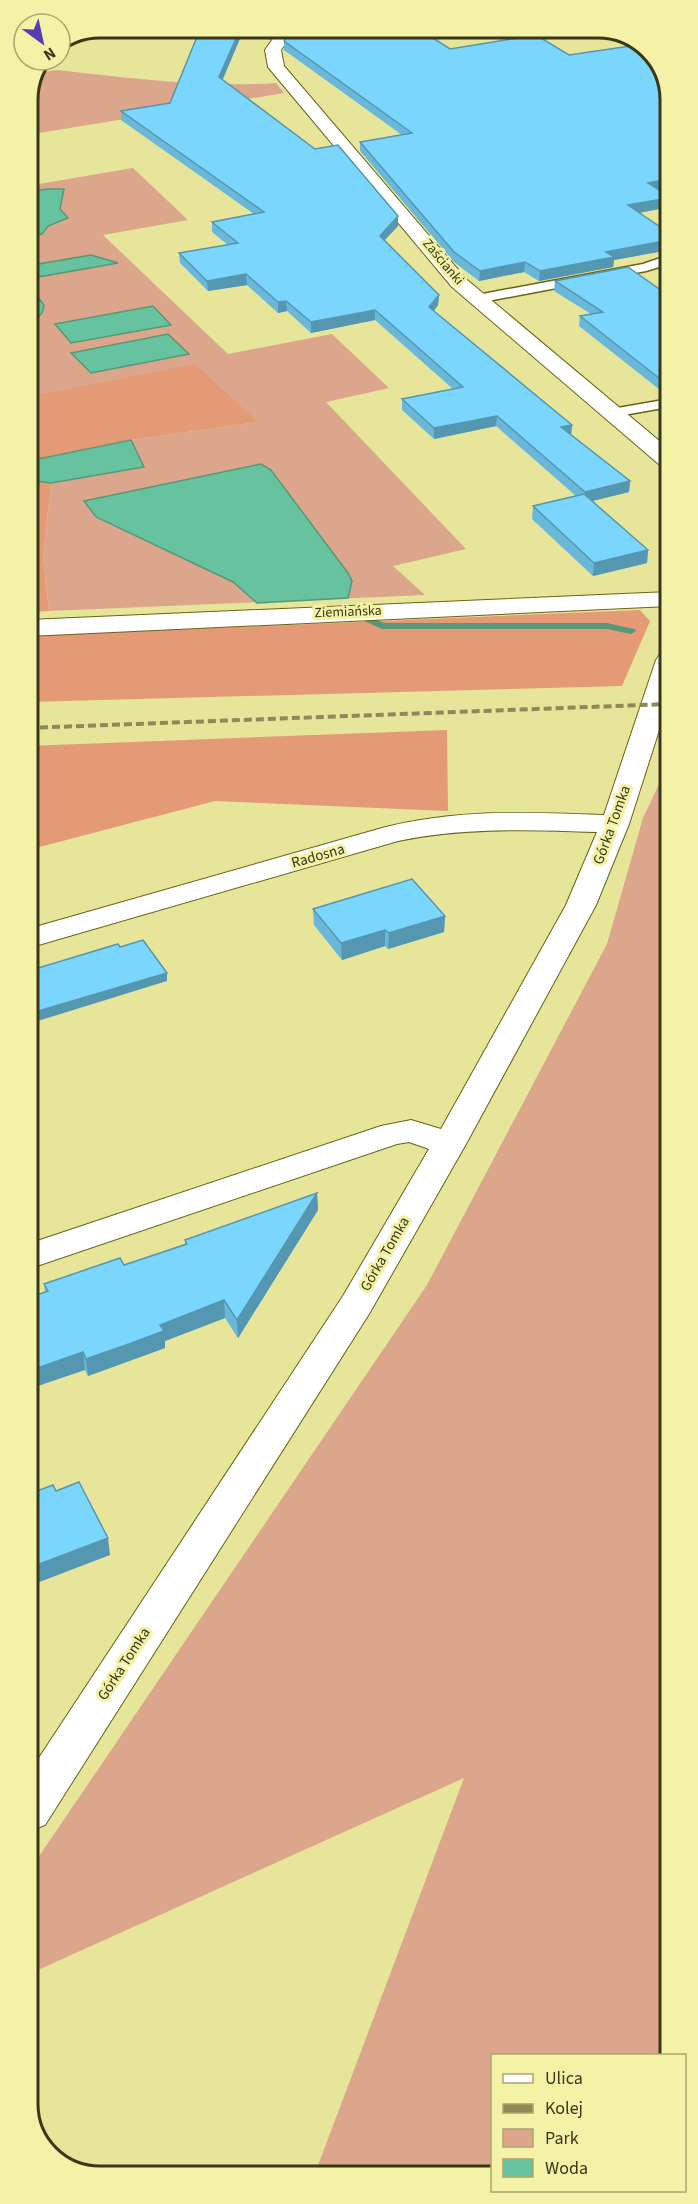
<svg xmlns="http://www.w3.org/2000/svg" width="698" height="2204" viewBox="0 0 698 2204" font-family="'Source Sans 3',sans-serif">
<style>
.green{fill:#dca68c}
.forest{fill:#e49a75}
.water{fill:#66c29f;stroke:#589876;stroke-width:1.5}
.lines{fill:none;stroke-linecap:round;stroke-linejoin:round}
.stream{fill:#589876;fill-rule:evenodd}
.lane-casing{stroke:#686416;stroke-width:3}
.street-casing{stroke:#686416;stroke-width:2}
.lane{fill:#fff;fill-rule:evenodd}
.street{fill:#fff;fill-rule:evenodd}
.rail{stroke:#8c8a56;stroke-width:4;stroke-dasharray:8 4;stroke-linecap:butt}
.wall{fill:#69b8d9}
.shaded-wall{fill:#5596b0}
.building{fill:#7ad6fc;stroke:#5596b0;stroke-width:1.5}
.labels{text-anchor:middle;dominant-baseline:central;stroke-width:6;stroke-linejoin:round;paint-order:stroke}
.far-street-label{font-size:14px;fill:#383718;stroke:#f4f2a6}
.street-label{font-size:15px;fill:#383718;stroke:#f4f2a6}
.rim{fill:none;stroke:#383718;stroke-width:3}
</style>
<rect width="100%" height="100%" fill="#e7e599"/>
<g class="green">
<path d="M57 70C131 78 202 88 276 83L284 93 27 135V95L37 73Z"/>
<polygon points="133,168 188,220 103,235 228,354 332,334 389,388 326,402 466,549 393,566 425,595 49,611 43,557 51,483 143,467 131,440 257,422 27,397 27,186"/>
<polygon points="669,763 671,2055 492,2056 492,2175 314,2176 464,1778 29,1974 29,1871 427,1285 607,944 643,818"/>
</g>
<g class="forest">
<polygon points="305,27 463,27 291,53"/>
<polygon points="195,364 258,422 131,440 28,461 27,397"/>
<polygon points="28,480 51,483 43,557 49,611 28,612"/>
<polygon points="640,610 650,621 622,686 28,702 28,636"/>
<polygon points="447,730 448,811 215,801 28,850 28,746"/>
</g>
<g class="water">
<polygon points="48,189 64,189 60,209 68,218 48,226 42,234 27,237 27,192"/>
<polygon points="91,255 118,263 27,279 27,266"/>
<path d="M27 292 37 296 44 305C43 316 38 318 27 320Z"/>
<polygon points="153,306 171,325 71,343 55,324"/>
<polygon points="168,334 189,354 91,373 71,353"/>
<polygon points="131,440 144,467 51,483 28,480 28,461"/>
<polygon points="261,464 271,470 348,573 352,581 348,598 257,603 233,582 96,517 84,501"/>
</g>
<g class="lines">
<polygon class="stream" points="365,615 384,623 607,623 634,629 636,631 631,634 607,629 382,629 362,620 362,616"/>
<g class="lane-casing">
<g id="lane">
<polygon points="669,255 669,264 646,271 477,303 470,299 477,295 643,264"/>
<polygon points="669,399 669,407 612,417 605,413 612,409"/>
</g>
</g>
<g class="street-casing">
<g id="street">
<polygon points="281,27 297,27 281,50 284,66 466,279 669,449 669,468 661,466 452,287 268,67 265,50"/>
<polygon points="669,592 669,606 28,636 28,620"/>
<path d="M669 652V699L629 824 596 905 466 1144 369 1314 45 1825 29 1831V1773L343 1296 429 1149 409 1142 397 1144 28 1269V1244L381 1126 411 1120 441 1129 566 905 597 832C529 830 464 827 398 841L28 948V929L382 828C456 809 528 812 604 815L656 660 660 654Z"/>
</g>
</g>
<use href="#lane" class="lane"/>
<use href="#street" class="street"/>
<polyline class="rail" points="28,728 669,704"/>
</g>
<g class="wall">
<polygon points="165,27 245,27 222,79 398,226 384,241 439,295 438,305 434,311 572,425 571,435 630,481 629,492 592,501 648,550 647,563 593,576 532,519 533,506 576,496 496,426 434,439 402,410 402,399 453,389 375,320 311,333 287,311 278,313 247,285 208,291 180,263 179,253 228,245 212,232 212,222 254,214 121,120 121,111 170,103 199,31 176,35"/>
<polygon points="252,27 279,27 269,40"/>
<polygon points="341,38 660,190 669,207 639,213 669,233 669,250 614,260 613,267 539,281 524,272 479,281 454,262 360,151 360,142 402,135 284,50 284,41"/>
<polygon points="555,281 669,296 669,397 579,326 580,316 591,314 554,291"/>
<polygon points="669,398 669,418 659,411 660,400"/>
<polygon points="313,909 445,916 444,932 388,949 385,946 342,960 314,925"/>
<polygon points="317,1193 318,1210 238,1338 225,1318 165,1341 165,1348 88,1376 45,1292 44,1284 124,1265 185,1244 185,1240"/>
</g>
<g class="shaded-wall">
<polygon points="175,27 203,27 203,31 176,35"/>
<polygon points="241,27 245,27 220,86 219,77"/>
<polygon points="272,27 279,27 269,40 269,31"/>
<polygon points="669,179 669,189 648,193 648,183"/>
<polygon points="669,198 669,207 628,215 628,205"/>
<polygon points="398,216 398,226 379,246 380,236"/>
<polygon points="669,240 669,250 614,260 613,267 539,281 540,271 606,252"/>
<polygon points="525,262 524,272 479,281 480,271"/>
<polygon points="246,274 247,285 208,291 207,281"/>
<polygon points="439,295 438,305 429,317 429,307"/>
<polygon points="286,301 287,311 278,313 278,302"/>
<polygon points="375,310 375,320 311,333 311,322"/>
<polygon points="497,416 496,426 434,439 434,428"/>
<polygon points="572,425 571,436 561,427"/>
<polygon points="630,481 629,492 584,503 585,492"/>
<polygon points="648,550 647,563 593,576 594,563"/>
<polygon points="445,916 444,932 388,949 389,933"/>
<polygon points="385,930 385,946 342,960 341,943"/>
<polygon points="167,973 167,981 28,1024 28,1014"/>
<polygon points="317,1193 318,1210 238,1338 237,1320"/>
<polygon points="224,1300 225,1318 165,1341 165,1348 88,1376 86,1359 160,1325"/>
<polygon points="83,1352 85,1370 29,1389 29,1371"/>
<polygon points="108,1538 110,1555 29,1586 29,1568"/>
</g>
<g class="building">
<polygon points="201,27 241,27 219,77 315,149 338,145 398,216 380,236 439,295 429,307 572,425 561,427 630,481 585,492 497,416 434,428 402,399 463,387 375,310 311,322 286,301 278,302 246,274 207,281 179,253 238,243 212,222 264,212 121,111 170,103"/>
<polygon points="264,27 272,27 269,31"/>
<polygon points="292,27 329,27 341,38 416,27 450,49 536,35 569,55 644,44 646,45 669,81 669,179 648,183 669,196 669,198 628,205 669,233 669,240 606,252 614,257 540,271 525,262 480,271 454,252 360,142 412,133 284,41"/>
<polygon points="628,267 669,296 669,386 580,316 603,312 555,281"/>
<polygon points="669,398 669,407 660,400"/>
<polygon points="584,494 648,550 594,563 533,506"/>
<polygon points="412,879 445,916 389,933 385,930 341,943 313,909"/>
<polygon points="143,940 167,973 28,1014 28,971 118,944 120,947"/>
<polygon points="317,1193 237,1320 224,1300 160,1325 164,1331 126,1345 86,1359 83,1352 29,1371 28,1298 48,1291 44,1284 120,1258 124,1265 187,1244 185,1240"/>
<polygon points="79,1482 108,1538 29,1568 29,1494 53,1485 56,1491"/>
</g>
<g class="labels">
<g class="far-street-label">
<text transform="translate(443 262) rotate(50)">Zaścianki</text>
<text transform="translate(348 612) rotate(-2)">Ziemiańska</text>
</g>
<g class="street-label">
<text transform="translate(612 825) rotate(-70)">Górka Tomka</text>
<text transform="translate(318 856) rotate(-16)">Radosna</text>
<text transform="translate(385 1254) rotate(-60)">Górka Tomka</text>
<text transform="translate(124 1664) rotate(-57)">Górka Tomka</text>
</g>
</g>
<path d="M0 0H698V2204H0ZM100 38H598A62 62 0 0 1 660 100V2104A62 62 0 0 1 598 2166H100A62 62 0 0 1 38 2104V100A62 62 0 0 1 100 38Z" fill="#f4f2a6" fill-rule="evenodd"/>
<path class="rim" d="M100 38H598A62 62 0 0 1 660 100V2104A62 62 0 0 1 598 2166H100A62 62 0 0 1 38 2104V100A62 62 0 0 1 100 38Z"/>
<rect x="491" y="2054" width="195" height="138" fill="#f4f2a6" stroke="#a9a76d" stroke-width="1.5"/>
<rect x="503" y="2074" width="30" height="9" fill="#ffffff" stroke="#a9a76d" stroke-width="1.5"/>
<text x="545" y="2084" font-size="18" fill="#383718">Ulica</text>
<rect x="503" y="2104" width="30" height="9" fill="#8c8a56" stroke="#a9a76d" stroke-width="1.5"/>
<text x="545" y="2114" font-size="18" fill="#383718">Kolej</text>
<rect x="503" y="2129" width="30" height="18" fill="#dca68c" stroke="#a9a76d" stroke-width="1.5"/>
<text x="545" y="2144" font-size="18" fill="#383718">Park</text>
<rect x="503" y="2159" width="30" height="18" fill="#66c29f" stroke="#a9a76d" stroke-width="1.5"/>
<text x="545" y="2174" font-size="18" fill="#383718">Woda</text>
<g transform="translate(42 42) rotate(147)"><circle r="28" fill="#f4f2a6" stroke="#a9a76d" stroke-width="1.5"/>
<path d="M0-4.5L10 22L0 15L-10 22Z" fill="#573db5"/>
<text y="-9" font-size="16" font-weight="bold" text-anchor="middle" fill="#383718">N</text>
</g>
</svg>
